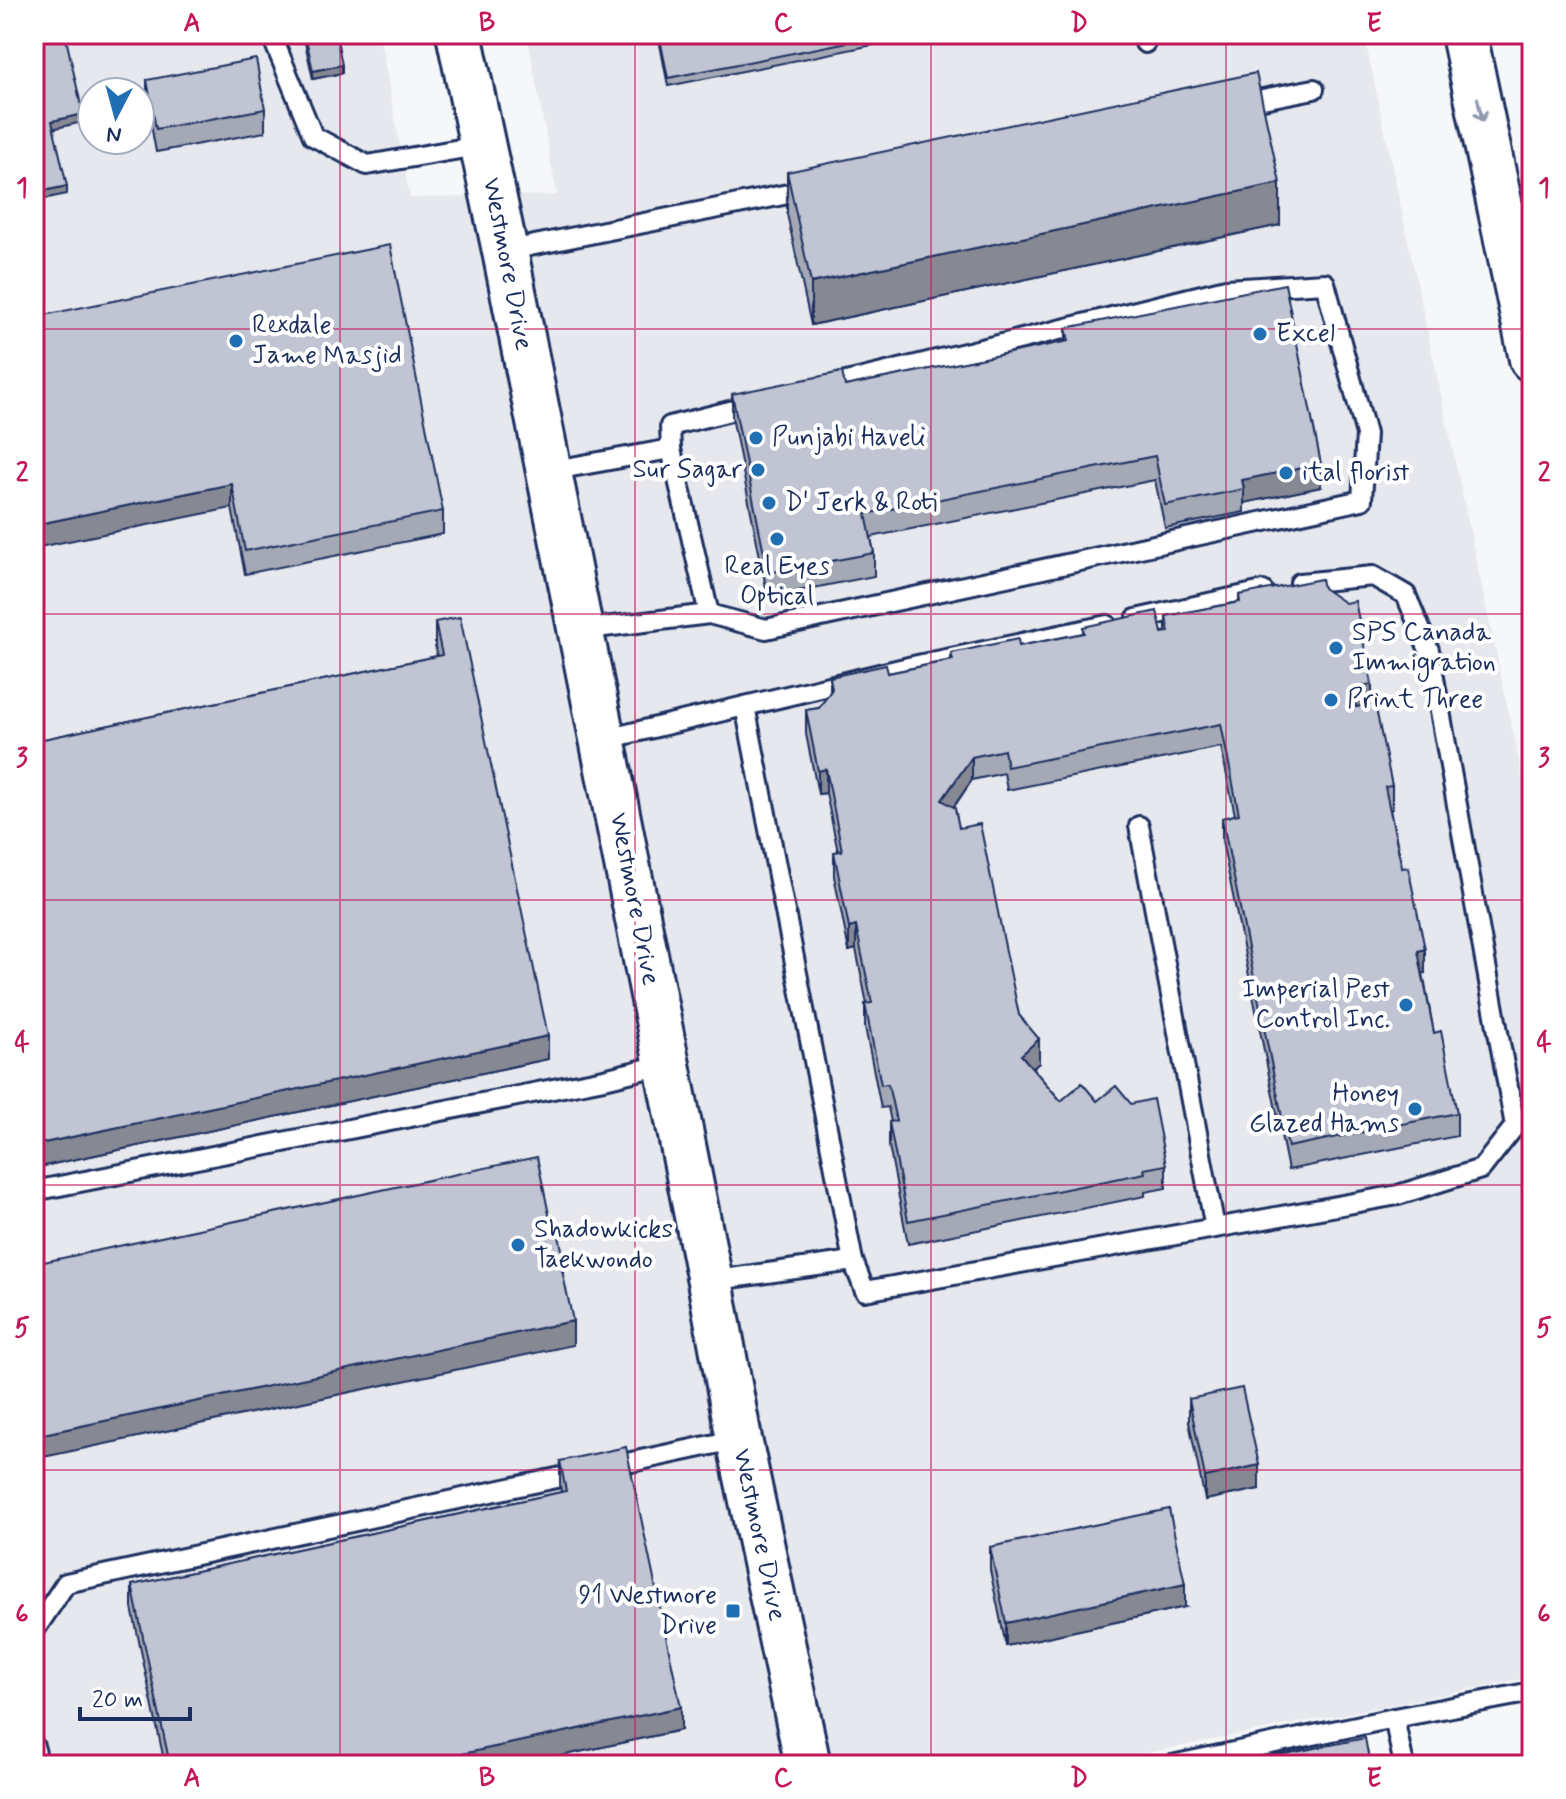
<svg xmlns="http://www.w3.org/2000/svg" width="1566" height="1799" viewBox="0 0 1566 1799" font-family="Mynerve,sans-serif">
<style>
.built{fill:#e6e8ee;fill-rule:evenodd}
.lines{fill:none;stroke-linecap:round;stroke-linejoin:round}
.service-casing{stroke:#1b2f5e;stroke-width:24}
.tertiary-casing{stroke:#1b2f5e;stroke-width:50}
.primary-casing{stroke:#1b2f5e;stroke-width:50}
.service{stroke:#fff;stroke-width:18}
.tertiary{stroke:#fff;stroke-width:44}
.primary{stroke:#fff;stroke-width:44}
.wall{fill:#a5a9b5;stroke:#1b2f5e;stroke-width:2}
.shaded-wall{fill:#868994;stroke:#1b2f5e;stroke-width:2}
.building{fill:#c0c4d3;stroke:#1b2f5e;stroke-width:2}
.oneway{stroke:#8d97ae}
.grid{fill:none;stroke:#c2185b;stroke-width:2;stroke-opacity:0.55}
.poi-dot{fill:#1f6fb2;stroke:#fff;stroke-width:3}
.labels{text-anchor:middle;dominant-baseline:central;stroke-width:8;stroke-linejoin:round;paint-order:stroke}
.street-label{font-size:26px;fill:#1b2f5e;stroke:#fff}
.poi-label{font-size:26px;fill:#1b2f5e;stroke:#fff;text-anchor:start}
.neatline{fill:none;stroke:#c2185b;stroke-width:3}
.grid-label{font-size:26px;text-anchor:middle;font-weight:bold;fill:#c2185b}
</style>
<rect width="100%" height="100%" fill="#f6f7f9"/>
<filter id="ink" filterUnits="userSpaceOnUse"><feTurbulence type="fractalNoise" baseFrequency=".0125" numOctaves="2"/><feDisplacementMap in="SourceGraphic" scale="16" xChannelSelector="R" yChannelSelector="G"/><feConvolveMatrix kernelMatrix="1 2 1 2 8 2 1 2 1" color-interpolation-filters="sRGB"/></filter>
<g filter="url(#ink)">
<path class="built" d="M34 34H379L410 198 557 195 527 34H1364L1532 822V1677L1086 1765H34ZM92 92H140V140H92Z"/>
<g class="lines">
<g class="service-casing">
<g id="service">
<polyline points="271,34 313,136 367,165 483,145"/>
<polyline points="1143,34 1145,43"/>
<polyline points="1237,104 1314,89"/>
<polyline points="505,251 808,190"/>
<polyline points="671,449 709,614"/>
<polyline points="549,471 671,449 670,426 754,405"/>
<polyline points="1136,619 1263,591"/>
<polyline points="580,630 709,614 766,629 1362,500 1366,434 1325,283 1226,289 822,388"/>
<polyline points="745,706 853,1261"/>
<polyline points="602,740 913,666 1107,625"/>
<polyline points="1139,826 1215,1228"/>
<polyline points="34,1191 604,1079 666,1064"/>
<polyline points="710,1281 853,1261 865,1291 1398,1195 1481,1169 1515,1126 1429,650 1406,595 1373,576 1300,583"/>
<polyline points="34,1631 66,1583 739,1439"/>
<polyline points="1394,1718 1532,1692"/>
<polyline points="34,1746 39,1765"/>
<polyline points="1172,1765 1394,1718 1404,1765"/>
</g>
</g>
<g class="tertiary-casing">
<polyline id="tertiary" points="459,34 505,251 710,1281 739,1439 808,1765"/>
</g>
<g class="primary-casing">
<polyline id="primary" points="1464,34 1532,359"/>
</g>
<use href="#service" class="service"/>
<use href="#tertiary" class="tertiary"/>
<use href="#primary" class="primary"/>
</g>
<g class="wall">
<polygon points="303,34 336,34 342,73 313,79"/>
<polygon points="658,34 928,34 668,86"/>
<polygon points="147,80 265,109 265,132 156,152 147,103"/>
<polygon points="787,172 1280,225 811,325 787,214"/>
<polygon points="34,317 443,511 443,534 245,574 232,508"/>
<polygon points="1066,328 1321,487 1244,503 1244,512 1165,528 1155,480 871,537 874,553 874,576 768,597 732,417 732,394 845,386 1066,342"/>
<polygon points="1323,588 1372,705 1392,786 1392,809 1390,810 1425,973 1423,973 1434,1033 1457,1113 1457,1136 1288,1170 1222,841 1222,818 1235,815 1221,747 1007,790 1004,773 972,780 954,807 959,828 1019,1015 1039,1063 1032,1068 1061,1101 1097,1101 1166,1165 1166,1188 1145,1192 1145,1196 908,1244 889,1146 889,1122 891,1122 888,1107 881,1108 865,1027 865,1004 867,1004 856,949 849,951 834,876 834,852 838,852 826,793 818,794 806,734 806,710 819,708 830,692 830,677 888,673 951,660 951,653 1019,646 1083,633 1083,627 1166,632 1166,616 1239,602 1239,595"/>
<polygon points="435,622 548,1059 34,1168 34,741 437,656 435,646"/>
<polygon points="1189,1399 1259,1489 1205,1500 1189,1422"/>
<polygon points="560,1461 681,1730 519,1765 165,1765 132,1608 132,1585 561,1492 560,1484"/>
<polygon points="990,1547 1185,1607 1006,1646 990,1570"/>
</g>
<g class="shaded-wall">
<polygon points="342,65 342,73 313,79 313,71"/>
<polygon points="83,114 83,122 52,129 52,121"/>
<polygon points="1280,183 1280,225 811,325 811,283"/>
<polygon points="67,186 67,194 34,201 34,193"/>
<polygon points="1321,464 1321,487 1244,503 1244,489 1242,480"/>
<polygon points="232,484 232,508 34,548 34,525"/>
<polygon points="1372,684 1372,707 1352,711 1352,688"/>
<polygon points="972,757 972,780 942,823 942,800"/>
<polygon points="826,769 826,793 818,794 818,771"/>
<polygon points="856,926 856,949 849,951 849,928"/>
<polygon points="1425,949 1425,973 1418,974 1418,951"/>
<polygon points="548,1036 548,1059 34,1168 34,1145"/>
<polygon points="1039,1039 1039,1063 1021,1078 1021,1055"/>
<polygon points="563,1254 563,1277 559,1256"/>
<polygon points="573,1321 573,1345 34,1459 34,1436"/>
<polygon points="1259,1465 1259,1489 1205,1500 1205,1477"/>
<polygon points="1185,1584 1185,1607 1006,1646 1006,1623"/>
<polygon points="681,1707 681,1730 519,1765 410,1765"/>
</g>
<g class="building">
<polygon points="34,34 65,34 83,114 52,121 67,186 34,193"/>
<polygon points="305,34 336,34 342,65 313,71"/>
<polygon points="659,34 888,34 668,78"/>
<polygon points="256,59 265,109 156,129 147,80"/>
<polygon points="1256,73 1280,183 811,283 787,172"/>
<polygon points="390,245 443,511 245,551 232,484 34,525 34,317"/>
<polygon points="1285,284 1321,464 1242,480 1244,489 1165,505 1155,456 866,514 874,553 768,573 732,394 842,372 845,386 1069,341 1066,328"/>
<polygon points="1321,579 1323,588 1345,603 1355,601 1372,684 1352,688 1356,707 1375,704 1392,786 1385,787 1402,868 1408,867 1425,949 1418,951 1434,1033 1441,1031 1457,1113 1288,1147 1222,818 1239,814 1221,724 1007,767 1004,750 972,757 942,800 955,808 959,828 980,824 1019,1015 1039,1039 1021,1055 1061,1101 1082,1083 1097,1101 1116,1086 1131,1104 1153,1099 1166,1165 1144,1169 1145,1173 908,1221 889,1122 896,1121 888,1084 881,1085 865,1004 872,1003 856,926 849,928 834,852 842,851 826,769 818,771 806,710 819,708 832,689 830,677 886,665 888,673 953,660 951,653 1018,639 1019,646 1084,633 1083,627 1157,611 1162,633 1169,632 1166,616 1240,602 1239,595"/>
<polygon points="460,617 548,1036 34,1145 34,741 442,655 435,622"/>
<polygon points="537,1157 551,1224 556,1222 563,1254 559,1256 573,1321 34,1436 34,1264"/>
<polygon points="1242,1388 1259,1465 1205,1477 1189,1399"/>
<polygon points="626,1447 681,1707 410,1765 170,1765 132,1585 566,1491 560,1461"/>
<polygon points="1169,1509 1185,1584 1006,1623 990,1547"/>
<polygon points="1365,1738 1370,1765 1231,1765"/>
</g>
<defs><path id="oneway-shaft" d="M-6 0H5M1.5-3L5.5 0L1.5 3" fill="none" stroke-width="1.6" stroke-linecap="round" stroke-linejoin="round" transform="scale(2)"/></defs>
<use class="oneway" href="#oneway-shaft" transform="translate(1480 110) rotate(78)"/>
</g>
<path class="grid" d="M340 34V1765M635 34V1765M931 34V1765M1226 34V1765M34 329H1532M34 614H1532M34 900H1532M34 1185H1532M34 1470H1532"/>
<g class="poi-dot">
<circle cx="1260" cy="334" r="8"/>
<circle cx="236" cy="341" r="8"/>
<circle cx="756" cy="438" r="8"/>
<circle cx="758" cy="470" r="8"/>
<circle cx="1286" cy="473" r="8"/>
<circle cx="769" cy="503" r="8"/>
<circle cx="777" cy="539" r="8"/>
<circle cx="1336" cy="648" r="8"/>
<circle cx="1331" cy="700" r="8"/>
<circle cx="1406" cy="1005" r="8"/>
<circle cx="1415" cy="1109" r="8"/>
<circle cx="518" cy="1245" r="8"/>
<rect x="725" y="1603" width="16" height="16" rx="4"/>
</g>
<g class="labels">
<g class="street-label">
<text transform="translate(507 264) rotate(79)">Westmore Drive</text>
<text transform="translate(634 899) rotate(79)">Westmore Drive</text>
<text transform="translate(759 1535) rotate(78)">Westmore Drive</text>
</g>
<g class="poi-label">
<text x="252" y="326">Rexdale<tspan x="252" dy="30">Jame Masjid</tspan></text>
<text x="1276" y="334">Excel</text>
<text x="772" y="438">Punjabi Haveli</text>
<text x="742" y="470" text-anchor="end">Sur Sagar</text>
<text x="1302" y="473">ital florist</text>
<text x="785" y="503">D' Jerk &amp; Roti</text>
<text x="777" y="567" text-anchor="middle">Real Eyes<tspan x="777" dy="30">Optical</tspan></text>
<text x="1352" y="633">SPS Canada<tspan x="1352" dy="30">Immigration</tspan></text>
<text x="1347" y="700">Print Three</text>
<text x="1390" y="990" text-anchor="end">Imperial Pest<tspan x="1390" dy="30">Control Inc.</tspan></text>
<text x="1399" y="1094" text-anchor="end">Honey<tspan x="1399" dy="30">Glazed Hams</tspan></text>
<text x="534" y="1230">Shadowkicks<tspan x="534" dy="30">Taekwondo</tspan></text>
<text x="717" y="1596" text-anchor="end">91 Westmore<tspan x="717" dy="30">Drive</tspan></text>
</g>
</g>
<rect width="1566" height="1799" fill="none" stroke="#fff" stroke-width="88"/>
<g transform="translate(116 116) rotate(186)"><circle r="38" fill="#ffffff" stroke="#a4acbf" stroke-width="2"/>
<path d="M0-6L14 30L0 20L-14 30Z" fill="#1f6fb2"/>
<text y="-12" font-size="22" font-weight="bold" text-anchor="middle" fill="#1b2f5e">N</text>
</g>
<path d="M80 1707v12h110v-12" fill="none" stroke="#1b2f5e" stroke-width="4"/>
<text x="92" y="1707" font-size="24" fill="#1b2f5e" stroke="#ffffff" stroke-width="6" paint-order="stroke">20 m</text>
<rect x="44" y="44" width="1478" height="1711" class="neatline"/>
<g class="grid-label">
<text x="192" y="31">A</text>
<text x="487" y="31">B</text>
<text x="783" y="31">C</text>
<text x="1079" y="31">D</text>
<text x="1374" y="31">E</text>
<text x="22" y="196">1</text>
<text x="1544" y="196">1</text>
<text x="22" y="481">2</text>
<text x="1544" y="481">2</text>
<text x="22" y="766">3</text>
<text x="1544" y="766">3</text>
<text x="22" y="1051">4</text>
<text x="1544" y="1051">4</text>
<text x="22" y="1336">5</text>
<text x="1544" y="1336">5</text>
<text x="22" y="1622">6</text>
<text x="1544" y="1622">6</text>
<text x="192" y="1786">A</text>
<text x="487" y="1786">B</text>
<text x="783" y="1786">C</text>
<text x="1079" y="1786">D</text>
<text x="1374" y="1786">E</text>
</g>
</svg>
